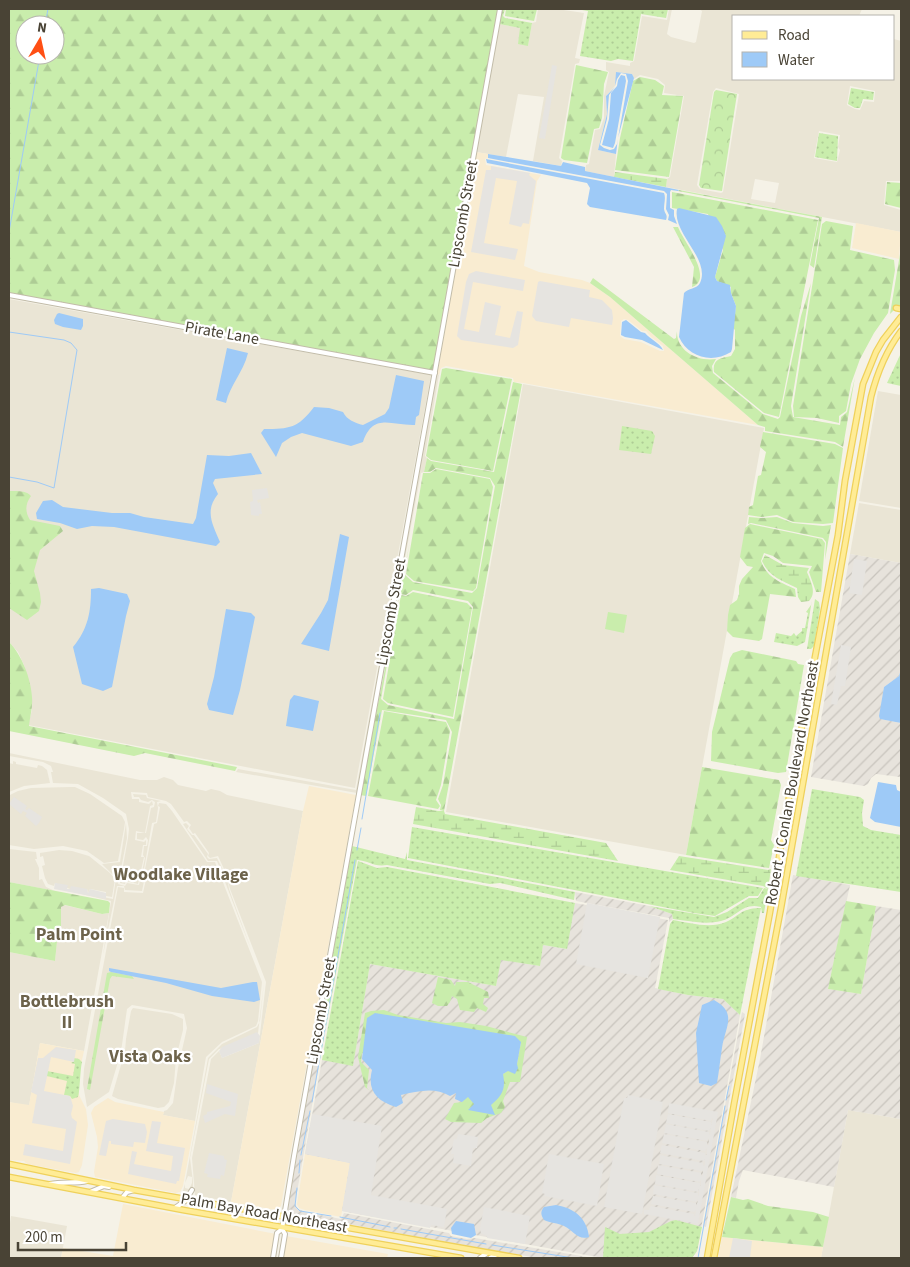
<svg xmlns="http://www.w3.org/2000/svg" width="910" height="1267" viewBox="0 0 910 1267" font-family="'Source Sans 3',sans-serif">
<style>
.residential{fill:#eae5d5;fill-rule:evenodd}
.commercial{fill:#f9ecd1;fill-rule:evenodd}
.industrial{fill:url(#industrial-furrows)}
.grass{fill:url(#grass-dots)}
.forest{fill:url(#forest-firs);fill-rule:evenodd}
.wetland{fill:url(#wetland-marsh)}
.park{fill:url(#park-crowns)}
.pitch{fill:#c9edac}
.parking{fill:#e6e4e0}
.water{fill:#9ecaf7}
.lines{fill:none;stroke-linecap:round;stroke-linejoin:round}
.stream{stroke:#9ecaf7;stroke-width:1}
.minor-casing{stroke:#c2bca9;stroke-width:6}
.major-casing{stroke:#efd15b;stroke-width:7}
.minor{stroke:#fff;stroke-width:4}
.major{stroke:#ffec96;stroke-width:4.5}
.labels{text-anchor:middle;dominant-baseline:central;stroke-width:4.5;stroke-linejoin:round;paint-order:stroke}
.street-label{font-size:16px;fill:#494335;stroke:#fff}
.neighbourhood-label{font-size:18px;font-weight:bold;fill:#6d634b;stroke:#fff}
</style>
<defs>
<pattern id="industrial-furrows" width="10" height="10" patternUnits="userSpaceOnUse" patternTransform="scale(1.25)"><rect width="10" height="10" fill="#e7e3dc"/><path d="M-1 1l2-2M0 10L10 0M9 11l2-2" fill="none" stroke="#c8c4bd"/></pattern>
<pattern id="grass-dots" width="8" height="8" patternUnits="userSpaceOnUse" patternTransform="scale(1.25)"><rect width="8" height="8" fill="#c9edac"/><path d="M2 2h.1M6 6h.1" fill="none" stroke="#aecc95" stroke-width="1.8" stroke-linecap="round"/></pattern>
<pattern id="forest-firs" width="22" height="20" patternUnits="userSpaceOnUse" patternTransform="scale(1.25)"><rect width="22" height="20" fill="#c9edac"/><path d="M5 1l3.5 6h-7zM16 11l3.5 6h-7z" fill="#aecc95"/></pattern>
<pattern id="wetland-marsh" width="20" height="14" patternUnits="userSpaceOnUse" patternTransform="scale(1.25)"><rect width="20" height="14" fill="#c9edac"/><path d="M1 5h8M5 5V1M11 12h8M15 12V8" fill="none" stroke="#aecc95"/></pattern>
<pattern id="park-crowns" width="20" height="18" patternUnits="userSpaceOnUse" patternTransform="scale(1.25)"><rect width="20" height="18" fill="#c9edac"/><path d="M2 6a3 3 0 1 1 6 0M12 15a3 3 0 1 1 6 0" fill="none" stroke="#aecc95"/></pattern>
</defs>
<rect width="100%" height="100%" fill="#f5f2e7"/>
<g class="residential">
<polygon points="538,9 557,9 584,13 575,58 580,59 579,63 575,64 559,158 562,161 561,166 533,161 544,97 518,94 506,157 476,152 499,24 520,28 528,46 532,23 536,22"/>
<path d="M669 9H672L667 34 671 37 694 43 696 42 702 11 699 9H862L859 16H734V79H894V39L901 41V181H886L884 205 901 210V232L666 187 667 179 670 177 684 96 664 93 665 85 658 79 640 75 634 79 632 74 617 72 615 86 606 96 607 114 598 150 616 154 614 177 585 171 586 165 589 164 595 130 600 129 604 118V96L609 72 606 70V62L630 66V63L634 61 642 16 667 20ZM850 86 875 91 874 102 864 101 860 110 855 109 847 105ZM716 88 739 94 723 192 721 193 700 189 697 185 713 92ZM819 131 840 135 838 147 840 150 837 162 814 158ZM755 179 779 183 775 203 751 199Z"/>
<polygon points="9,299 431,375 355,788 28,725 32,710 24,665 18,652 9,642"/>
<polygon points="437,374 439,375 425,456 427,458 424,472 421,473 362,787"/>
<polygon points="523,384 764,428 686,855 446,812"/>
<polygon points="878,391 901,395 901,508 859,501"/>
<polygon points="859,503 901,510 901,563 850,554"/>
<polygon points="401,546 357,793 236,772 238,769 356,790"/>
<polygon points="9,753 140,780 157,780 164,777 173,780 178,785 206,791 211,789 220,791 227,795 303,811 231,1202 195,1195 192,1158 211,1059 219,1051 222,1058 259,1043 266,982 230,889 228,881 230,878 227,870 224,869 218,856 210,858 208,856 209,853 195,833 193,834 189,828 191,825 187,821 184,822 171,804 166,801 148,797 147,793 131,792 132,799 139,799 139,802 149,804 152,801 153,805 150,806 145,833 136,831 135,840 144,842 146,840 146,845 143,845 141,857 144,857 138,884 126,881 125,884 120,883 128,838 129,829 126,814 103,798 78,784 53,783 51,772 53,772 51,766 43,762 9,756"/>
<polygon points="13,761 16,762 16,764 37,768 38,765 42,766 47,770 50,783 24,786 9,792 9,763 13,764"/>
<polygon points="70,787 75,787 90,794 122,816 125,822 124,829 118,861 104,863 87,851 63,846 34,849 9,845 10,795 18,791 31,788"/>
<polygon points="133,794 146,795 147,798 161,801 157,802 158,808 156,822 152,823 143,875 145,876 142,891 125,890 124,886 117,886 103,955 111,901 52,887 113,899 116,878 102,864 120,862 126,823 127,838 118,884 125,886 127,883 139,885 145,858 143,855 144,846 147,846 148,840 146,837 143,840 137,839 137,833 146,833 151,808 154,807 155,802 152,800 148,802 141,800 139,797 134,797"/>
<polygon points="159,803 166,804 172,811 207,862 215,862 262,982 258,1021 256,1026 222,1042 206,1057 195,1121 163,1115 164,1111 167,1110 173,1103 178,1068 187,1028 184,1014 132,1005 127,1009 121,1052 109,1092 87,1107 83,1084 84,1069 118,887 124,888 124,892 143,893 147,875 144,874 154,824 157,823 160,807 158,806"/>
<polygon points="186,823 189,826 187,829 192,835 194,835 208,854 207,857 209,859 217,858 223,870 226,871 229,889 252,952 217,861 208,861 183,824"/>
<polygon points="9,849 36,852 37,859 35,859 39,868 39,880 42,879 46,887 55,891 9,882"/>
<polygon points="59,850 72,851 89,856 110,873 115,879 112,897 106,896 106,892 90,889 88,893 87,889 70,889 55,883 54,886 48,884 45,878 42,866 45,865 43,856 40,857 40,853"/>
<polygon points="64,905 102,914 109,913 84,1051 40,1043 29,1106 9,1102 9,952 55,961 58,931 61,927 60,910 61,907"/>
<polygon points="262,978 264,982 257,1042 219,1049 209,1059 190,1158 193,1182 193,1188 187,1195 182,1194 185,1184 185,1188 189,1189 192,1183 192,1177 188,1176 185,1183 208,1058 222,1044 257,1027 260,1021 264,982"/>
<polygon points="133,1008 172,1014 183,1019 183,1030 176,1058 174,1083 169,1102 164,1107 158,1108 118,1099 112,1096 125,1051 126,1039 131,1011"/>
<polygon points="848,1110 901,1119 901,1258 821,1258"/>
<polygon points="11,1216 67,1226 61,1258 9,1258 9,1230"/>
</g>
<g class="commercial">
<path d="M476 152 488 154V158L485 159 486 165 541 175 537 181 524 266 539 272 582 280 590 283 610 297 758 425 523 383 514 382 513 378 446 366 441 368 439 375 437 374 449 295ZM624 319 628 320 642 331H646L651 337 663 346 664 351H660L641 342 624 339 620 336 621 321Z"/>
<polygon points="856,223 901,232 899,259 852,248"/>
<polygon points="309,786 356,795 283,1194 281,1206 276,1210 231,1202 303,811"/>
<polygon points="40,1043 84,1051 79,1073 78,1086 79,1095 86,1109 88,1125 82,1165 79,1172 76,1173 27,1164 24,1161 9,1160 9,1102 29,1105"/>
<polygon points="108,1098 115,1102 164,1112 163,1115 195,1121 183,1186 180,1192 176,1193 95,1177 94,1172 98,1147 97,1137 91,1113 94,1107"/>
<polygon points="305,1154 350,1163 341,1217 305,1210 299,1208 297,1204"/>
<polygon points="123,1204 276,1234 272,1258 61,1258 63,1248 113,1256"/>
<polygon points="286,1236 388,1254 387,1258 283,1258"/>
<polygon points="722,1237 823,1247 821,1258 718,1258"/>
</g>
<g class="industrial">
<polygon points="850,554 901,563 901,669 899,676 884,687 880,719 901,723 900,777 876,774 871,778 868,784 864,786 811,777"/>
<polygon points="793,875 850,885 828,989 861,994 876,906 901,910 901,1119 848,1110 834,1187 743,1170 739,1181 736,1198 731,1197 760,1059"/>
<polygon points="575,892 649,906 672,914 673,919 669,922 669,918 576,901"/>
<polygon points="575,903 668,920 655,988 688,995 723,999 740,1015 697,1251 692,1258 603,1258 342,1211 350,1163 305,1154 322,1060 353,1065 370,964 496,986 500,959 539,966 543,945 566,949"/>
<polygon points="742,1012 745,1014 706,1227 703,1226"/>
<polygon points="314,1058 320,1059 295,1204 298,1209 305,1212 341,1219 344,1213 449,1233 451,1236 467,1239 475,1238 593,1258 537,1258 287,1213"/>
</g>
<g class="grass">
<polygon points="502,9 505,9 503,16 505,18 532,23 528,46 518,44 520,28 499,24"/>
<polygon points="506,9 537,9 534,21 505,16"/>
<polygon points="576,9 668,9 666,18 641,14 633,61 618,59 611,61 580,56 588,11"/>
<polygon points="851,88 874,92 873,100 863,99 860,108 855,108 848,104"/>
<polygon points="819,133 838,136 837,161 815,157"/>
<polygon points="901,353 901,386 887,383"/>
<polygon points="622,426 652,431 655,436 651,454 619,450"/>
<polygon points="815,599 819,602 820,609 814,646 811,649 807,649"/>
<polygon points="812,600 805,642 797,646 774,642 776,633 791,636 794,633 796,636 802,631 802,628 805,628 808,613 806,612 811,605"/>
<polygon points="812,789 860,797 864,800 862,813 863,826 871,830 901,835 901,892 796,876"/>
<polygon points="412,827 763,888 758,896 749,896 715,916 694,913 408,858"/>
<path d="M352 846 405 859 407 852V860L575 892 574 900 500 883 490 884 387 865C373 867 370 861 357 860L320 1059 314 1058Z"/>
<polygon points="358,861 377,868 387,867 575,903 567,949 543,945 540,966 501,960 496,986 370,964 353,1066 322,1060"/>
<path d="M764 888 768 889 764 913H762L761 907C743 902 737 917 721 921 705 925 690 921 673 919L672 914 649 906 714 917 727 912 749 898H758Z"/>
<path d="M759 908H761L740 1015 723 999 688 995 658 989 670 924 673 920C690 923 710 929 726 922 741 915 740 909 759 908Z"/>
<path d="M74 1058 79 1059 82 1062C80 1070 80 1092 78 1097L72 1099 70 1096 64 1095 67 1081 47 1076V1071L73 1076 75 1064 71 1063 73 1062Z"/>
<polygon points="676,1220 702,1227 697,1251 692,1258 603,1258 605,1227 620,1234 649,1232 671,1221"/>
</g>
<g class="forest">
<path d="M9 9H500L435 373 9 295ZM25 25H55V55H25Z"/>
<polygon points="576,65 608,72 604,84 602,118 599,128 594,129 587,163 564,160 561,158"/>
<polygon points="640,77 655,80 664,86 662,95 683,96 669,177 615,170 620,138 633,81"/>
<polygon points="887,182 901,183 901,208 885,204"/>
<polygon points="679,190 822,217 814,268 810,265 819,218 678,191"/>
<path d="M672 192 818 220 779 417 764 413 714 372C712 359 721 358 731 356L735 349V330L733 328 736 306 731 293V287L717 281 715 277 723 250 708 214 672 208Z"/>
<polygon points="826,221 853,226 850,250 894,260 895,270 888,313 874,333 860,359 851,384 846,411 839,416 839,423 817,418 794,417 793,406 822,224"/>
<path d="M673 227H678C682 239 715 279 692 287L694 267Z"/>
<polygon points="901,248 901,304 898,307 895,306 894,310 890,314"/>
<path d="M593 278 674 339 676 338 677 331C676 351 698 362 716 359L712 366 713 373 763 414 778 419 780 417 801 316 811 283 791 406 793 417 840 425 841 417 847 412 855 377 843 447 835 442 765 431V427L758 425 610 297 590 283Z"/>
<polygon points="446,368 512,379 493,471 431,460 426,456 442,369"/>
<path d="M513 382 522 384 444 811 440 810 441 805 438 799 443 785 452 732 446 720 382 710 366 796 360 795 410 541 404 574 413 582 472 593 477 588 495 486 490 478 436 468 430 472H424L427 458 431 461 494 472ZM413 590 468 601 473 607 454 719 388 705 381 699 399 595 400 594 406 595Z"/>
<polygon points="763,432 835,444 843,448 833,523 823,524 793,522 777,515 761,517 748,515 749,507 753,505 758,476 761,475 766,452 760,447"/>
<polygon points="436,469 490,479 493,487 476,588 473,591 414,581 406,574 423,473 430,473"/>
<path d="M9 491C16 491 26 490 31 496 25 504 25 512 30 520L60 526 63 531 40 550 34 571 40 593 41 602 39 611 27 620 9 608Z"/>
<polygon points="749,517 761,518 777,517 793,523 823,526 831,525 825,560 826,542 823,538 751,523 748,524"/>
<path d="M750 524 822 539 825 543 821 592H816L809 572 812 566 783 563 773 556 764 553 761 561C767 578 780 582 795 589L796 597 770 594 762 639 759 641 733 637 727 631 728 615 730 605 737 600 739 594V586L742 579 753 567 747 566 740 557 745 528Z"/>
<polygon points="413,592 467,603 472,608 453,717 388,703 383,699 401,595 406,596"/>
<path d="M9 642C22 655 31 679 32 697 33 707 30 716 29 726L237 767 235 771 145 753 134 756 9 731Z"/>
<polygon points="742,650 796,661 798,664 804,665 786,772 778,773 711,761 712,732 730,658 733,653"/>
<polygon points="384,711 446,722 450,731 441,785 436,800 440,806 438,809 368,796"/>
<polygon points="702,767 779,780 781,785 771,840 774,845 769,868 686,855"/>
<polygon points="9,882 108,901 110,903 109,913 102,914 65,905 61,907 61,928 58,932 55,961 9,952"/>
<polygon points="846,901 876,906 861,994 828,989"/>
<polygon points="111,972 132,976 134,979 112,976 110,979 90,1090 87,1089 107,973"/>
<polygon points="438,977 451,980 455,986 456,982 468,982 488,992 489,998 484,998 483,1004 488,1008 486,1012 477,1008 474,1012 460,1010 457,999 452,996 450,1002 447,1006 438,1006 432,1003"/>
<polygon points="384,1010 398,1015 446,1023 460,1022 486,1026 527,1037 520,1082 510,1082 503,1101 505,1107 501,1113 487,1118 481,1123 451,1122 445,1119 454,1103 462,1102 468,1096 475,1104 469,1109 490,1105 503,1074 517,1064 521,1042 370,1058 362,1053 361,1062 369,1070 367,1088 370,1091 365,1087 358,1057 365,1013 371,1011"/>
<polygon points="731,1197 743,1200 748,1199 768,1206 813,1212 829,1217 823,1247 722,1237"/>
</g>
<g class="wetland">
<polygon points="615,172 667,179 666,187 614,177"/>
<path d="M765 555 783 565 809 568 807 572C811 582 817 593 809 601L801 602 798 597 797 588C783 581 769 577 762 561Z"/>
<polygon points="416,807 438,811 444,811 445,814 606,843 618,861 413,824"/>
<polygon points="679,856 768,870 771,869 768,889 763,886 670,870"/>
</g>
<polygon class="park" points="716,90 737,94 722,191 701,188 699,185 714,92"/>
<polygon class="pitch" points="608,612 627,615 624,633 605,629"/>
<g class="parking">
<polygon points="552,65 557,66 545,139 539,138"/>
<polygon points="491,166 530,173 529,175 536,181 529,224 523,223 521,227 509,224 517,181 496,178 484,243 518,249 515,260 471,252 486,170 491,170"/>
<polygon points="476,271 525,280 523,291 473,282 464,329 479,332 485,302 501,306 495,335 510,338 517,311 523,312 518,345 513,348 461,340 457,336 466,282 469,274"/>
<polygon points="540,281 590,290 589,297 602,300 612,310 613,318 612,325 571,318 569,327 536,321 532,316 538,282"/>
<polygon points="267,488 269,498 257,500 258,503 260,502 262,514 259,514 259,516 251,515 250,502 253,501 252,490"/>
<polygon points="854,559 867,561 862,595 849,593"/>
<polygon points="841,645 851,647 845,686 841,686 837,705 831,704"/>
<polygon points="14,797 27,806 25,809 27,810 29,808 42,817 39,823 36,826 25,816 27,813 23,811 21,814 9,804"/>
<polygon points="55,883 68,885 67,889 70,889 71,886 87,889 88,893 90,889 106,893 106,899 54,889"/>
<polygon points="587,903 660,917 648,978 576,964"/>
<polygon points="257,1032 260,1036 259,1043 222,1058 219,1051 222,1047"/>
<polygon points="56,1047 76,1050 74,1062 51,1057 44,1091 70,1096 73,1106 71,1114 72,1118 77,1122 70,1164 23,1155 25,1144 63,1151 66,1129 32,1123 37,1095 31,1092 38,1058 43,1058"/>
<polygon points="207,1084 238,1094 235,1116 225,1114 205,1123 203,1116 207,1114 207,1112 230,1106 231,1102 206,1093"/>
<polygon points="628,1095 663,1102 642,1214 604,1207 624,1098 627,1098"/>
<polygon points="669,1103 718,1112 698,1224 644,1214 644,1210 649,1210 651,1206 694,1214 694,1216 695,1216 696,1210 694,1212 651,1204 653,1196 696,1203 696,1206 698,1201 697,1199 696,1202 653,1194 654,1185 698,1193 698,1196 699,1195 699,1189 698,1192 655,1184 656,1175 700,1183 700,1186 701,1185 701,1179 700,1182 657,1174 658,1165 701,1173 701,1176 703,1175 703,1169 702,1171 659,1164 660,1155 703,1163 703,1166 705,1165 705,1159 704,1161 660,1153 662,1145 705,1153 705,1155 707,1155 707,1148 705,1151 662,1143 664,1134 707,1142 707,1145 709,1145 709,1138 707,1141 664,1133 666,1124 709,1132 709,1135 710,1134 711,1128 709,1131 666,1123 668,1114 711,1122 711,1125 713,1119 712,1118 711,1121 668,1113"/>
<polygon points="312,1114 382,1126 371,1195 447,1209 444,1227 431,1225 430,1228 342,1211 350,1163 305,1154"/>
<polygon points="113,1119 145,1124 147,1132 145,1143 134,1142 133,1147 111,1144 111,1141 109,1141 106,1156 99,1155 106,1121"/>
<polygon points="152,1121 161,1122 157,1143 185,1148 179,1181 177,1181 176,1184 128,1174 132,1151 137,1152 134,1164 171,1171 173,1156 146,1151"/>
<polygon points="458,1134 478,1137 477,1148 473,1148 471,1166 453,1163 454,1154 451,1154 454,1139 457,1139"/>
<polygon points="209,1153 224,1156 224,1159 227,1160 224,1176 221,1175 220,1179 207,1177 208,1174 204,1173"/>
<polygon points="549,1154 604,1164 597,1206 544,1196 545,1194 542,1193"/>
<polygon points="484,1207 530,1216 525,1244 487,1238 487,1236 481,1233 480,1229"/>
<polygon points="733,1238 752,1241 750,1258 729,1258"/>
</g>
<g class="water">
<polygon points="616,72 632,74 634,78 618,138 616,154 598,150 607,114 606,96 615,87 609,95 607,119 600,145 604,148 610,150 614,149 617,144 628,81 626,74 621,73 617,79 615,86"/>
<polygon points="621,75 625,76 626,81 615,143 613,148 602,145 609,119 611,93 617,86 618,80"/>
<polygon points="488,154 561,166 563,162 585,167 585,171 679,190 678,191 671,190 670,192 670,208 674,210 674,216 677,224 668,220 669,215 666,209 667,194 664,191 488,158"/>
<path d="M486 159 664 193C666 198 664 203 664 209 665 215 668 214 666 220L590 207 587 204 590 188 587 183 487 163Z"/>
<path d="M679 208 716 217 722 226 726 236 715 277 717 281 730 285 731 293 736 306 732 349 731 352C712 364 688 357 679 337L684 293C688 288 697 289 700 283 711 259 672 233 677 209Z"/>
<polygon points="59,313 83,319 83,326 81,330 63,327 55,324 54,320 57,314"/>
<path d="M626 320 641 332 645 333C650 339 660 343 663 350L642 340 625 337 621 335 622 322Z"/>
<path d="M227 348 248 353C243 373 230 385 226 403L216 400Z"/>
<path d="M396 375 424 381 419 415 416 417 415 425C392 426 373 412 363 442L351 446 302 433 291 437 282 443 276 457 261 433 264 429C290 429 298 428 314 407L329 408 343 412C347 420 355 423 363 425L385 414 389 408Z"/>
<path d="M251 453 262 474 215 479 213 483 218 494C204 511 213 525 220 542L216 546 114 527 92 526 77 529 60 523 37 519 36 513 43 501 52 500 63 507 112 513H130L144 517 193 524 196 518 207 455 229 456Z"/>
<polygon points="340,534 349,537 329,651 301,644 321,613 328,600"/>
<path d="M99 588 127 594 130 601 126 616 112 687 103 691 82 684 73 647C88 629 91 612 91 589Z"/>
<polygon points="226,609 251,613 255,617 240,690 233,715 209,710 207,704 214,677"/>
<polygon points="901,669 901,723 880,719 879,716 884,687 899,676"/>
<polygon points="294,695 319,701 313,731 286,726 290,700"/>
<polygon points="878,782 896,785 897,790 901,792 901,827 875,822 870,818"/>
<polygon points="109,968 221,988 253,982 257,982 260,1000 254,1002 212,996 166,983 111,972 109,971"/>
<path d="M714 1000C738 1013 725 1027 722 1048 720 1060 719 1072 717 1083L711 1086 699 1083 696 1033 702 1005Z"/>
<path d="M375 1013 515 1036 521 1042 517 1064 518 1068 515 1074 508 1071 503 1074C506 1090 502 1095 491 1105L495 1115 468 1110 474 1104 468 1097 462 1102 455 1099 456 1093 450 1096C435 1087 418 1091 401 1095L403 1103 396 1107C376 1101 367 1090 372 1070L362 1059 367 1018Z"/>
<path d="M556 1205C574 1208 587 1218 589 1237 578 1241 573 1230 564 1226 558 1223 550 1223 544 1220 541 1215 540 1212 544 1207Z"/>
<polygon points="456,1221 474,1224 476,1235 471,1238 452,1234 451,1228"/>
</g>
<g class="lines">
<g class="stream">
<polyline points="45,25 48,9"/>
<polyline points="9,232 40,55"/>
<polyline points="9,332 64,340 71,343 77,350 54,488 37,482 9,477"/>
<polyline points="362,819 380,713"/>
<polyline points="357,850 361,828"/>
<polyline points="726,1100 729,1086"/>
<polyline points="312,1102 355,860"/>
<polyline points="301,1155 310,1111"/>
<polyline points="299,1173 300,1160"/>
<polyline points="297,1188 295,1206 300,1211 331,1216"/>
<polyline points="340,1217 390,1227"/>
<polyline points="394,1228 397,1228"/>
<polyline points="401,1229 486,1244"/>
<polyline points="492,1245 573,1258"/>
<polyline points="698,1258 725,1106"/>
</g>
<g class="minor-casing">
<g id="minor">
<polyline points="9,295 435,373"/>
<path d="M50 1184C62 1181 75 1184 87 1181"/>
<polyline points="90,1192 104,1186 109,1187"/>
<polyline points="123,1197 127,1192 134,1190"/>
<polyline points="175,1208 185,1201 192,1190"/>
<polyline points="273,1258 277,1233 282,1229"/>
<polyline points="281,1258 285,1234 282,1229 294,1156 500,9"/>
<polyline points="480,1258 487,1253"/>
<polyline points="490,1258 497,1254"/>
</g>
</g>
<g class="major-casing">
<g id="major">
<polyline points="896,308 901,309"/>
<polyline points="9,1164 134,1190 519,1258"/>
<polyline points="9,1177 183,1210 461,1258"/>
<polyline points="707,1258 734,1104 770,912 792,779 838,535 845,481 863,384 876,352 883,340 901,317"/>
<path d="M714 1258 781 908 871 397C877 373 886 351 901 331"/>
</g>
</g>
<use href="#minor" class="minor"/>
<use href="#major" class="major"/>
</g>
<g class="labels">
<g class="street-label">
<text transform="translate(463 214) rotate(-80)">Lipscomb Street</text>
<text transform="translate(222 333) rotate(10)">Pirate Lane</text>
<text transform="translate(391 612) rotate(-80)">Lipscomb Street</text>
<text transform="translate(792 783) rotate(-80)">Robert J Conlan Boulevard Northeast</text>
<text transform="translate(321 1011) rotate(-80)">Lipscomb Street</text>
<text transform="translate(264 1213) rotate(10)">Palm Bay Road Northeast</text>
</g>
<g class="neighbourhood-label">
<text x="181" y="874">Woodlake Village</text>
<text x="79" y="934">Palm Point</text>
<text x="67" y="1001">Bottlebrush<tspan x="67" dy="21">II</tspan></text>
<text x="150" y="1056">Vista Oaks</text>
</g>
</g>
<rect width="910" height="1267" fill="none" stroke="#494335" stroke-width="20"/>
<rect x="732" y="15" width="162" height="65" fill="#ffffff" stroke="#b6b4ae"/>
<rect x="742" y="31" width="25" height="8" fill="#ffec96" stroke="#b6b4ae"/>
<text x="778" y="40" font-size="15" fill="#494335">Road</text>
<rect x="742" y="52" width="25" height="15" fill="#9ecaf7" stroke="#b6b4ae"/>
<text x="778" y="65" font-size="15" fill="#494335">Water</text>
<g transform="translate(40 40) rotate(9)"><circle r="24" fill="#ffffff" stroke="#b6b4ae"/>
<path d="M0-4L9 19L0 12L-9 19Z" fill="#ff4f14"/>
<text y="-8" font-size="14" font-weight="bold" text-anchor="middle" fill="#494335">N</text>
</g>
<path d="M18 1242v8h108v-8" fill="none" stroke="#494335" stroke-width="2.5"/>
<text x="25" y="1242" font-size="15" fill="#494335" stroke="#ffffff" stroke-width="4" paint-order="stroke">200 m</text>
</svg>
